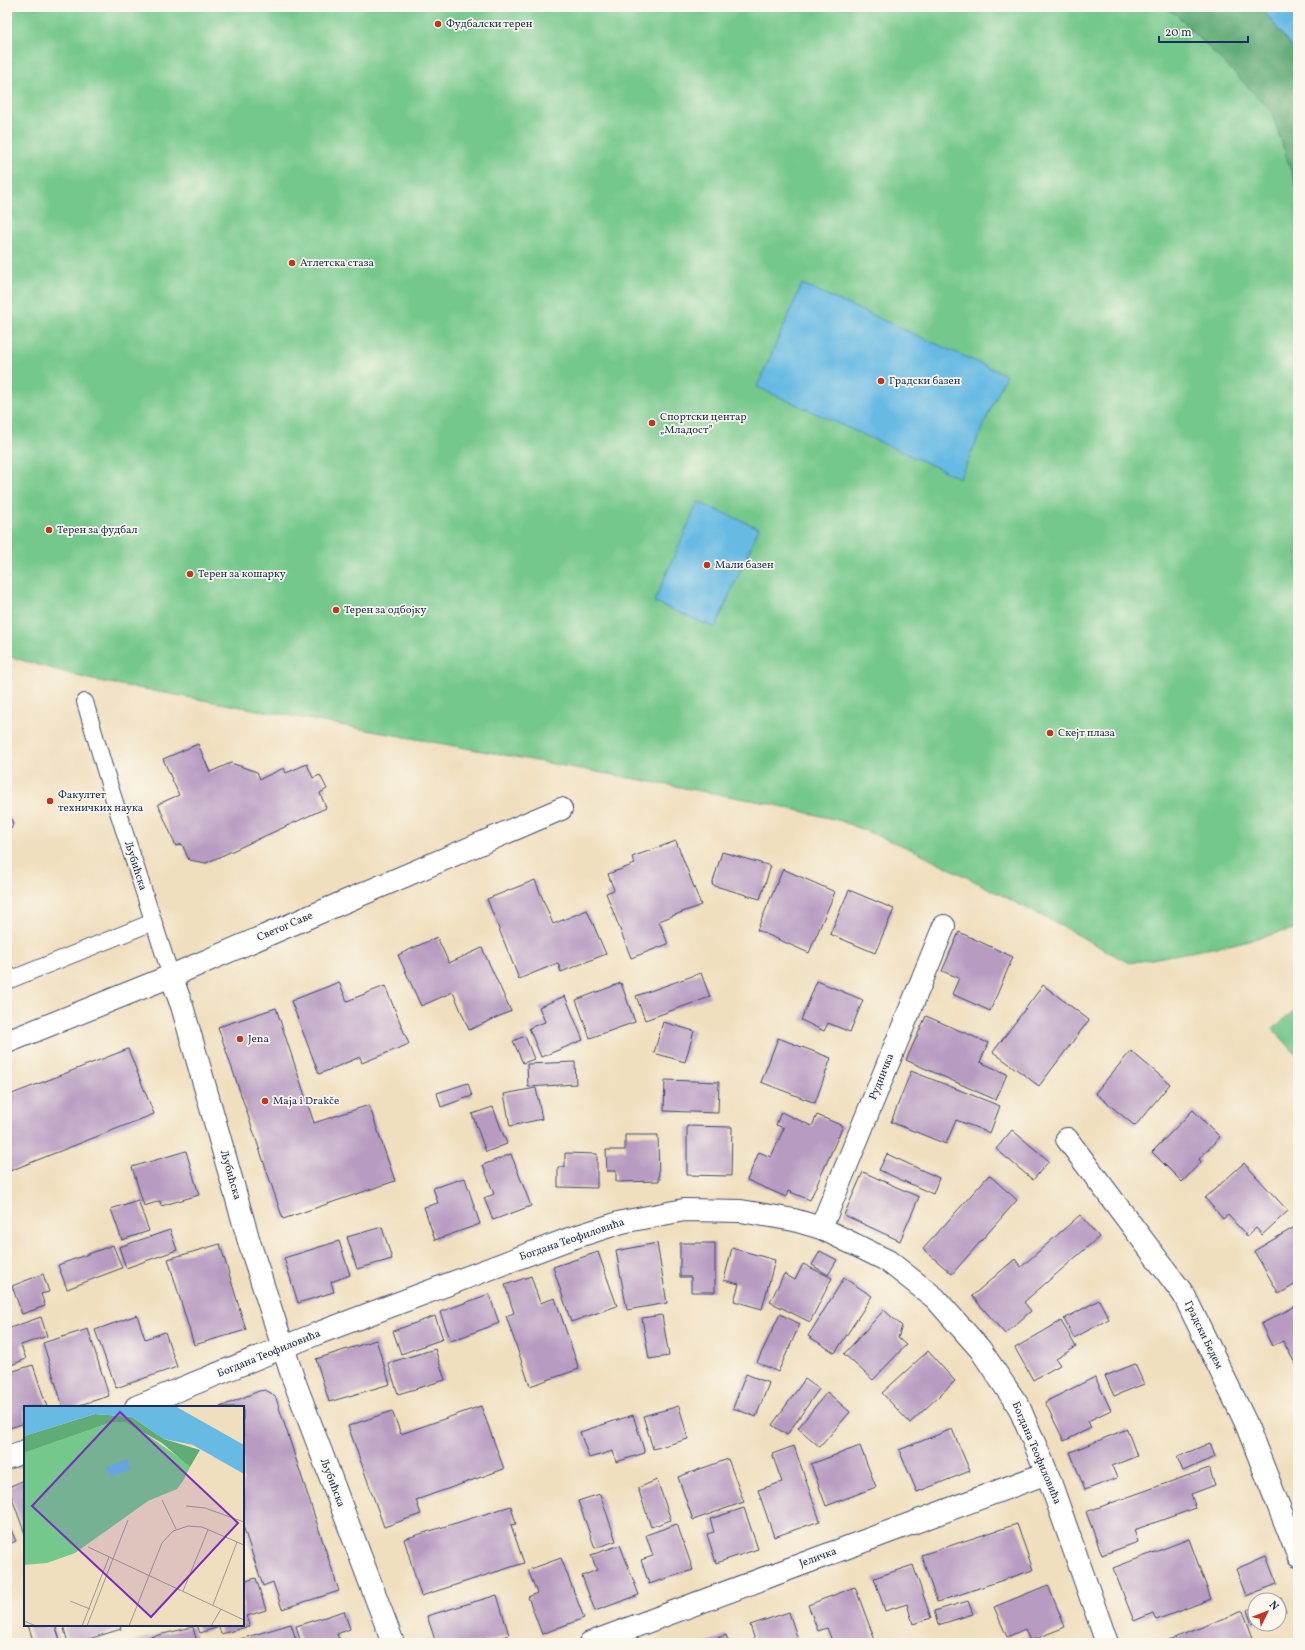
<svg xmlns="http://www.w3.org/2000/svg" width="1305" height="1650" viewBox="0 0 1305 1650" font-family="Vollkorn,serif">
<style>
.green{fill:#75c88b;stroke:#487c74}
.forest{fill:#60ac77;stroke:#3e6e6a}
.water{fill:#66bae3;stroke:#4074a0}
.building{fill:#b79bc1}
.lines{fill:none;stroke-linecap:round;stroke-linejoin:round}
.service-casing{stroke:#3b496c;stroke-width:18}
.minor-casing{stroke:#3b496c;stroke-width:24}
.service{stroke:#fff;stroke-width:16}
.minor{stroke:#fff;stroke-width:22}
.poi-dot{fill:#c8321e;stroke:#fbf7ec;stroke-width:1.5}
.labels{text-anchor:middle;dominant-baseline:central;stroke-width:3.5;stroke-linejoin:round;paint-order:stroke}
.poi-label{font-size:11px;fill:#1b2f5e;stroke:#fbf7ec;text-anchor:start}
.street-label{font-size:11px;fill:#1b2f5e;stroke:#fbf7ec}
.inset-road{fill:none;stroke:#9b9998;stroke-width:1}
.view{fill:#7b2cbf;fill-opacity:0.15;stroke:#7b2cbf;stroke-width:2}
.inset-edge{fill:none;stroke:#1b2f5e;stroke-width:2}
</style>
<rect width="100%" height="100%" fill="#fbf7ec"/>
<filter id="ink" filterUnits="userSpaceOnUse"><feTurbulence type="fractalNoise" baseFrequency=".025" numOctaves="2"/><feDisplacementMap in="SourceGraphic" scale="8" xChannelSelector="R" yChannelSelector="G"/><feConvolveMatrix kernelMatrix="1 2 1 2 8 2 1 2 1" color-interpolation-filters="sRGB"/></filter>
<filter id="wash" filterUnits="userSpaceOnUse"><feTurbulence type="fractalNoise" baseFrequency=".012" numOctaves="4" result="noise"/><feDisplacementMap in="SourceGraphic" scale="16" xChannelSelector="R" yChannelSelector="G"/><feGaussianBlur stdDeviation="0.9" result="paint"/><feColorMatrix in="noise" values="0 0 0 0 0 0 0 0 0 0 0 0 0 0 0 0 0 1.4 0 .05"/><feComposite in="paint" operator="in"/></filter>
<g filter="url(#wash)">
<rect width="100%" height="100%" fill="#f0dfbe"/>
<g class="green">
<polygon points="7,7 1163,7 1176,14 1271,110 1298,191 1298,928 1229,945 1129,963 1067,929 918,852 841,821 772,804 88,679 7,656"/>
<polygon points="1298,1007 1298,1056 1273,1029"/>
</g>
<polygon class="forest" points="1163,7 1261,7 1298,55 1298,191 1271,110 1176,14"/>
<g class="water">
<polygon points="1261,7 1298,7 1298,55"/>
<polygon points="802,284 1006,375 960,478 757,387"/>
<polygon points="698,502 759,528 715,628 654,602"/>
</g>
<g id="blocks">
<g class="building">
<polygon points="198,744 210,772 231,763 257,772 260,779 284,768 286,773 307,764 313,778 320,775 327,789 320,793 326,808 206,863 189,860 182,844 176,846 158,804 179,795 163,759"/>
<polygon points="7,816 11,819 13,824 11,829 7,832"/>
<polygon points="676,841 701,905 659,921 668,944 631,958 606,893 614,890 608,874 635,864 632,857"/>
<polygon points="722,852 771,866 760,899 712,885"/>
<polygon points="783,869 835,892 809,953 757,930"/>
<polygon points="535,880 553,924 587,910 606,954 561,972 558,963 519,979 487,899"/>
<polygon points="849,890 894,909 875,953 830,934"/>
<polygon points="959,932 1013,957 990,1011 952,994 959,978 942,971"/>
<polygon points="437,937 449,963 482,948 511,1011 469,1030 453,992 421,1006 398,955"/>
<polygon points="701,973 710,997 645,1020 636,996"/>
<polygon points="817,981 863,1000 850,1032 828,1023 824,1031 801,1020"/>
<polygon points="339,982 347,1001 385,986 409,1044 362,1063 360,1057 319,1074 291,1001"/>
<polygon points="621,983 635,1022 590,1038 576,1000"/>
<polygon points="1043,985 1089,1020 1039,1086 993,1052"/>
<polygon points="565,996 583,1040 541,1057 529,1028 545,1022 539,1007"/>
<polygon points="276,1008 314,1123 369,1105 395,1181 283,1219 218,1027"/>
<polygon points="926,1016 988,1043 980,1062 1007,1074 996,1100 906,1060"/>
<polygon points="663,1022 694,1031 685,1062 654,1053"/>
<polygon points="525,1036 534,1059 523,1063 513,1041"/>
<polygon points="778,1038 831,1058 815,1103 761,1082"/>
<polygon points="128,1049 154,1114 7,1172 7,1096"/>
<polygon points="1131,1051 1170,1084 1135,1126 1095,1093"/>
<polygon points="575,1062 576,1084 528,1087 527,1064"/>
<polygon points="911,1071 1000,1106 990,1133 956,1120 946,1144 891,1122"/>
<polygon points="665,1080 719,1082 718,1113 664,1111"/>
<polygon points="468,1083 472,1096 441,1107 437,1093"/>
<polygon points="536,1088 542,1119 510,1126 504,1094"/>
<polygon points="493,1107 507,1144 486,1152 472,1114"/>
<polygon points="1193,1110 1220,1137 1199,1159 1201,1162 1182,1182 1152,1152"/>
<polygon points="781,1112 812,1126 817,1115 843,1126 810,1200 788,1191 786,1197 747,1180 759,1152 771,1157 784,1128 776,1125"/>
<polygon points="687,1126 732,1127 731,1176 687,1175"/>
<polygon points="1012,1130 1049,1161 1033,1180 996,1149"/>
<polygon points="625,1135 658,1135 659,1181 616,1182 616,1171 607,1171 606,1150 625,1150"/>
<polygon points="186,1151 199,1195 161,1206 160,1201 144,1206 132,1167"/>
<polygon points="565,1153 597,1154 597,1188 558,1187 558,1167 565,1167"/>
<polygon points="511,1154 531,1206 493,1220 484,1198 494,1194 483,1165"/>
<polygon points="887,1154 939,1178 933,1194 879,1170"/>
<polygon points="1244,1163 1288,1211 1262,1235 1256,1228 1247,1236 1228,1215 1223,1219 1205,1198"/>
<polygon points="863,1172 919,1197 900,1241 844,1215"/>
<polygon points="989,1175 1017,1200 952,1274 923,1249"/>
<polygon points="465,1178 480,1224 435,1240 424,1207 438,1203 433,1188"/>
<polygon points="138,1200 149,1231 122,1240 111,1209"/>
<polygon points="1080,1215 1099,1237 1024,1302 1031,1311 1005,1334 972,1296 1015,1259 1021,1267"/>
<polygon points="1298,1225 1298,1283 1279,1294 1254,1251"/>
<polygon points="382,1227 392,1259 357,1269 347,1237"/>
<polygon points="170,1230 177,1250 126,1268 119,1247"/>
<polygon points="339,1241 350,1275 331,1282 334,1292 298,1303 284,1258"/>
<polygon points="657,1243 667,1303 627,1310 616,1251"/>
<polygon points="680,1243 715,1243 715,1292 691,1292 691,1277 680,1277"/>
<polygon points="220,1244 246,1330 194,1345 168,1259"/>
<polygon points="113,1245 122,1268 67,1289 58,1265"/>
<polygon points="732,1248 775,1260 762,1309 734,1301 739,1284 724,1280"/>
<polygon points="820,1251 837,1260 828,1275 812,1265"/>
<polygon points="598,1252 617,1306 571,1322 553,1267"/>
<polygon points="803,1264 832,1278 810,1322 770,1302 784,1274 795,1280"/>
<polygon points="43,1274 49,1292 41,1294 45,1306 22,1314 12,1286"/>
<polygon points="531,1276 540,1303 555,1298 579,1369 530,1386 506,1316 514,1313 505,1285"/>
<polygon points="844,1278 872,1296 835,1353 808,1336"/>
<polygon points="489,1294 499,1323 451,1341 440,1312"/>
<polygon points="1099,1300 1109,1319 1074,1338 1064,1319"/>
<polygon points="1298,1305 1298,1369 1283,1341 1272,1346 1261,1324"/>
<polygon points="884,1310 902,1326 898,1338 906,1345 873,1380 844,1354"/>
<polygon points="780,1314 800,1324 778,1372 757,1362"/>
<polygon points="137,1315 145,1339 165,1332 177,1367 116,1388 95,1330"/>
<polygon points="662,1315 669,1356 649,1359 642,1318"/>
<polygon points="435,1316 443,1339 401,1354 393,1331"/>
<polygon points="41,1317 47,1336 21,1345 26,1359 9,1366 7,1329"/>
<polygon points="1061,1321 1076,1347 1056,1359 1060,1365 1033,1380 1015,1348"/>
<polygon points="88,1329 109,1396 73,1407 63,1407 43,1343"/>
<polygon points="376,1340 390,1384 329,1402 316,1359"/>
<polygon points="435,1349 445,1380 398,1394 388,1363"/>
<polygon points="928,1351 955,1381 910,1423 882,1393"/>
<polygon points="1135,1364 1144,1384 1114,1396 1105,1376"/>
<polygon points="33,1365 47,1407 25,1407 25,1423 7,1429 7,1373"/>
<polygon points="746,1374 769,1383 756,1417 733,1408"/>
<polygon points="1095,1377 1111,1410 1088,1421 1091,1428 1064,1441 1045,1402"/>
<polygon points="805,1379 819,1389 787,1435 772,1425"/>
<polygon points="265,1390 271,1393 276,1398 339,1591 282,1609 273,1582 263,1586 243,1526 243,1407 220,1407 259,1391"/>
<polygon points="827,1392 850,1412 820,1447 798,1428"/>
<polygon points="481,1406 504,1469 416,1500 421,1514 384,1527 348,1426 392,1411 401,1434"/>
<polygon points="679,1406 688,1439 653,1449 643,1416"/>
<polygon points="633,1415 645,1453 616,1462 613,1451 589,1458 580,1432"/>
<polygon points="952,1429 970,1471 917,1492 899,1450"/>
<polygon points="1127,1429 1137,1456 1112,1466 1117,1478 1085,1490 1070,1452"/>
<polygon points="1210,1443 1215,1457 1183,1471 1177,1457"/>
<polygon points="794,1446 820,1521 774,1537 758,1490 782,1482 772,1454"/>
<polygon points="860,1446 876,1487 826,1506 811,1464"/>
<polygon points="728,1459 744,1502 693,1520 678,1477"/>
<polygon points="1209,1468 1215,1485 1191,1494 1196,1508 1134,1530 1138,1542 1102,1555 1086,1512"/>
<polygon points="25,1480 25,1534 8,1487"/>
<polygon points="657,1480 671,1520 651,1527 638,1488"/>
<polygon points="600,1494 616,1541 595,1548 578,1501"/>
<polygon points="511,1506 516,1524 511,1525 524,1563 421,1596 404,1539"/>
<polygon points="744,1508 758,1549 716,1563 707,1534 714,1532 710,1519"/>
<polygon points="7,1521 16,1541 7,1545"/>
<polygon points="677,1524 693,1570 649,1584 641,1560 653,1556 646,1535"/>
<polygon points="1017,1524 1033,1570 937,1602 921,1555"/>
<polygon points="1189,1539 1211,1599 1156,1620 1153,1613 1134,1621 1113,1568"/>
<polygon points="620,1545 639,1595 595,1611 582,1576 597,1570 591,1555"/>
<polygon points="1266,1556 1277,1584 1246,1596 1236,1569"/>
<polygon points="561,1558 584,1618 542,1634 528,1597 537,1593 528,1570"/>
<polygon points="913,1565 931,1618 913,1624 907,1604 885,1611 874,1578"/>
<polygon points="256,1578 266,1610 247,1616 250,1626 221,1634 219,1627 200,1633 197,1625 243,1625 243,1582"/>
<polygon points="1048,1585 1065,1627 1030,1641 1025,1629 1007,1637 994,1607"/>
<polygon points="855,1587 876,1643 833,1643 827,1628 818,1631 808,1605"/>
<polygon points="497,1595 509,1635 482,1643 436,1643 427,1616"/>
<polygon points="1281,1598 1286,1611 1279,1614 1279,1600 1275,1600"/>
<polygon points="968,1601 973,1614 938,1625 934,1611"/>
<polygon points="1255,1607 1255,1622 1252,1624 1247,1610"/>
<polygon points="344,1611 350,1629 337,1634 340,1642 301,1643 296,1626"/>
<polygon points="1243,1611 1255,1643 1161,1643"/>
<polygon points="789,1612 799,1643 756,1643 750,1625"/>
<polygon points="291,1624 297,1643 238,1643 237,1640"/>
<polygon points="28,1625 55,1625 61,1643 34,1643"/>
<polygon points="63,1625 120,1625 121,1629 76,1643 68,1643"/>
<polygon points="193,1627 197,1643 128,1643 128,1642"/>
<polygon points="726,1635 729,1643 705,1643"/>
</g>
</g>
</g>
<g filter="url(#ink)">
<use href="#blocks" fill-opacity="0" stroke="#3b496c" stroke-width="1"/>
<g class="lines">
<g class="service-casing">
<g id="service">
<polyline points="85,702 110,787 171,976"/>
<polyline points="7,981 153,922"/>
</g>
</g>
<g class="minor-casing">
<g id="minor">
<polyline points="171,976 182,1006 250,1245 292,1375 393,1643"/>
<polyline points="7,1042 171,976 561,809"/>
<polyline points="1067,1139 1184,1295 1245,1421 1298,1555"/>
<polyline points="821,1228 944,926"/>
<polyline points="136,1407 316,1334 569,1239 622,1222 684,1210 741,1211 794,1220 821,1228 888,1261 935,1298 980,1349 1019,1407 1047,1473 1107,1643"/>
<polyline points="7,1458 25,1451"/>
<polyline points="590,1643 1047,1473"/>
</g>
</g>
<use href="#service" class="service"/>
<use href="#minor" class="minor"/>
</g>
</g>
<g class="poi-dot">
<circle cx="438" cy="24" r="4"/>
<circle cx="292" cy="263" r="4"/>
<circle cx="881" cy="381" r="4"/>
<circle cx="652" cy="423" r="4"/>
<circle cx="49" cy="530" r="4"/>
<circle cx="707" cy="565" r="4"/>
<circle cx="190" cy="574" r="4"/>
<circle cx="336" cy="610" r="4"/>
<circle cx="1050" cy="733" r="4"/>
<circle cx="50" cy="801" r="4"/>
<circle cx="240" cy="1039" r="4"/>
<circle cx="265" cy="1101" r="4"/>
</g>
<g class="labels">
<g class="poi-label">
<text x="446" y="24">Фудбалски терен</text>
<text x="300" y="263">Атлетска стаза</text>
<text x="889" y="381">Градски базен</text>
<text x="660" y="417">Спортски центар<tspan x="660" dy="13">„Младост”</tspan></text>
<text x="57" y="530">Терен за фудбал</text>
<text x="715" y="565">Мали базен</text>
<text x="198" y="574">Терен за кошарку</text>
<text x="344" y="610">Терен за одбојку</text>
<text x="1058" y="733">Скејт плаза</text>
<text x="58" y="795">Факултет<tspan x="58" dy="13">техничких наука</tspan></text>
<text x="248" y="1039">Jena</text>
<text x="273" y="1101">Maja i Drakče</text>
</g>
<g class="street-label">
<text transform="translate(135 866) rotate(72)">Љубићска</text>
<text transform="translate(285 927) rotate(-23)">Светог Саве</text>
<text transform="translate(882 1077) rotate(-68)">Рудничка</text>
<text transform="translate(230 1175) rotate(74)">Љубићска</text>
<text transform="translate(572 1240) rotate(-19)">Богдана Теофиловића</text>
<text transform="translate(1203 1335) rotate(64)">Градски Бедем</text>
<text transform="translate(269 1354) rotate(-22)">Богдана Теофиловића</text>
<text transform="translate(1036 1453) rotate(67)">Богдана Теофиловића</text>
<text transform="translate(332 1483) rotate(69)">Љубићска</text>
<text transform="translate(818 1558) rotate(-20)">Јеличка</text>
</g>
</g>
<g transform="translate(24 1406)">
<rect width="220" height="220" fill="#f0dfbe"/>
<path d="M88 16H101L112 21 160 55 166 61 159 75 153 83 124 95 51 147 23 157 0 159V47Z" fill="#75c88b"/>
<path d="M71 8 108 11 140 33 176 44 166 61 138 37 101 16H88L0 47V30Z" fill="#60ac77"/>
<path d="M0 0H151L220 39V68L169 39 140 33 108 11 71 8 0 30ZM103 53 107 63 87 71 82 61Z" fill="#66bae3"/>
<path class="inset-road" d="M138 94 152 123M162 100 181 102 220 116M64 141 220 214M159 185 184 124M46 195 66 203M189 199 213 136M0 215 12 220M58 220 85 151M63 220 104 114M105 220 138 137 149 125 164 120 178 121 220 139M187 220 197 203"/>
<path class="view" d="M96 6 214 117 127 211 8 100Z"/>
<rect width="220" height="220" class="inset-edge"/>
</g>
<rect width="1305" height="1650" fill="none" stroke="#fbf7ec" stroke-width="24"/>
<g transform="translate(1267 1612) rotate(47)"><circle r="19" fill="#fbf7ec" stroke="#a1a7b3"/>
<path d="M0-3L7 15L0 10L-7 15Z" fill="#c8321e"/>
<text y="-6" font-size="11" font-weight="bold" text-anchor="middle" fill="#1b2f5e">N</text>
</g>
<path d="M1159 36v6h89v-6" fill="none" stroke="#1b2f5e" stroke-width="2"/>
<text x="1165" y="36" font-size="12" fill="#1b2f5e" stroke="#fbf7ec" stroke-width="3" paint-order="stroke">20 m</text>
</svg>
